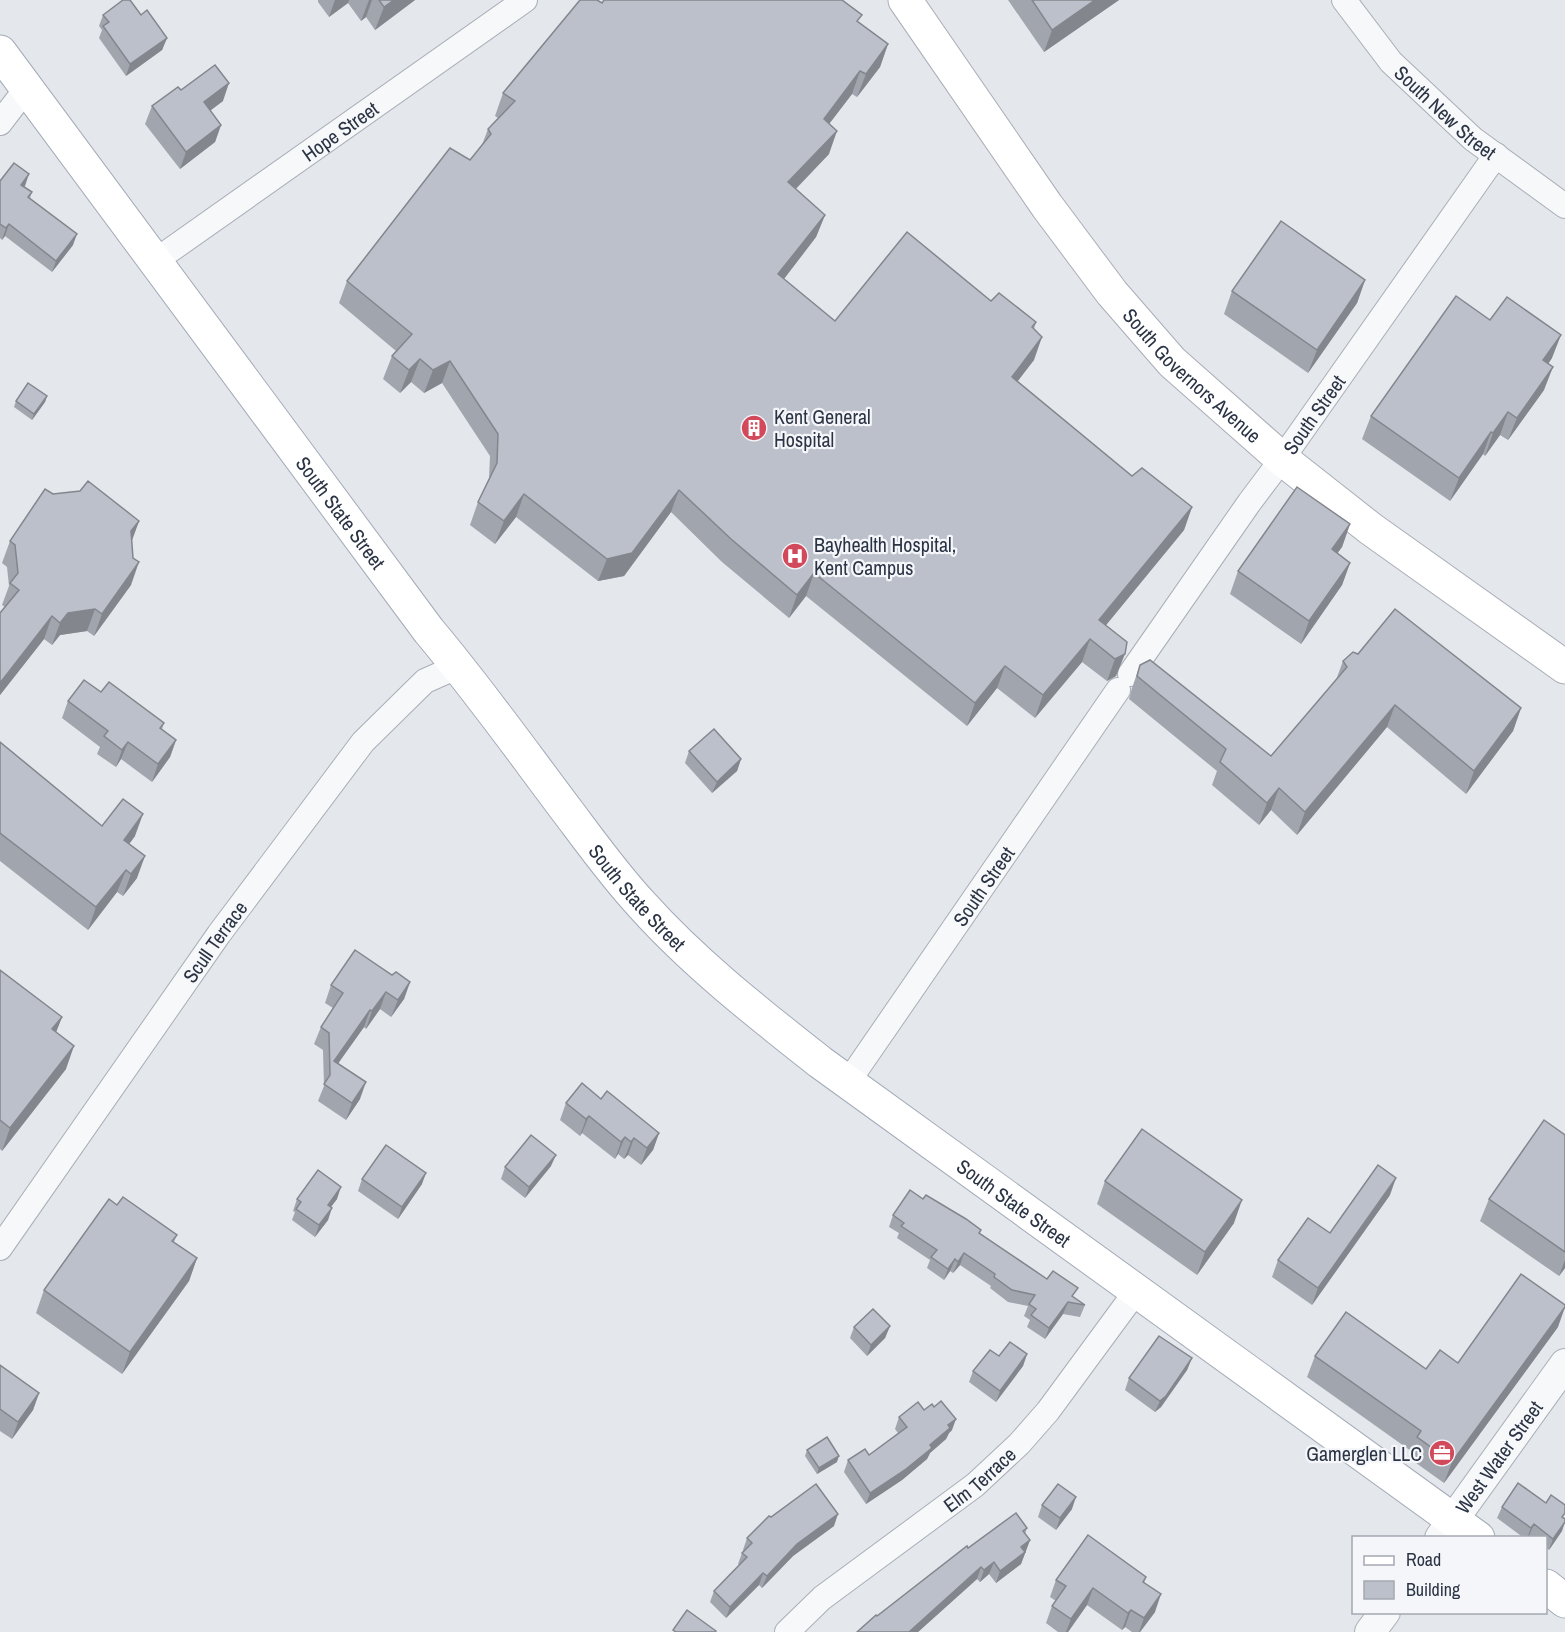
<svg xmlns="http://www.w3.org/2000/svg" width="1565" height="1632" viewBox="0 0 1565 1632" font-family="'Archivo Narrow',sans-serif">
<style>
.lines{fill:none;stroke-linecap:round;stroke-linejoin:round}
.minor-casing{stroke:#a9aeb7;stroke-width:26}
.tertiary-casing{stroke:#a9aeb7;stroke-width:32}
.secondary-casing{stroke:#a9aeb7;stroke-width:35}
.primary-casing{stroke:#a3abb8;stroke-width:35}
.minor{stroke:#f7f8fa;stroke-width:24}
.tertiary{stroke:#f7f8fa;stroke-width:30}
.secondary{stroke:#fff;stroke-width:33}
.primary{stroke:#fff;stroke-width:33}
.wall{fill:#a1a5ae}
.shaded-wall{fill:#83868d}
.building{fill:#bbc0ca;stroke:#83868d;stroke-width:1.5}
.labels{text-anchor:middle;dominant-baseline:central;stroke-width:4.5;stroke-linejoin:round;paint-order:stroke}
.street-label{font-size:20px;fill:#2b3445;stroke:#f4f6f9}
.poi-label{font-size:20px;fill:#2b3445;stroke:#f4f6f9;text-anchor:start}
</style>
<rect width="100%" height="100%" fill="#e4e7ec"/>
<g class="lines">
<g class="minor-casing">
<g id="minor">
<path id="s1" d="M1344 0 1391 62 1473 139 1565 206"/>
<polyline points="0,123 26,89"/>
<path id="s2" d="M155 261 525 0"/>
<path id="s3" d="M1130 674 1249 503 1282 459 1496 155"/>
<path id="s4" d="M848 1082 1118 690"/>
<path id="s5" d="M0 1248 219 934 363 742 425 681 459 666"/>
<path id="s6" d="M787 1632 822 1598 975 1485 1019 1444 1048 1411 1137 1290"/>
</g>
</g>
<g class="tertiary-casing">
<g id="tertiary">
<path id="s7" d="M1440 1538 1565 1364"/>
<polyline points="1370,1632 1385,1612"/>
</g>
</g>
<g class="secondary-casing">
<g id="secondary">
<path id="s8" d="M905 0 1047 206 1112 293 1172 362 1282 459 1371 529 1565 667"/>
</g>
</g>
<g class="primary-casing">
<g id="primary">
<path id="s9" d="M0 52 429 631C478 689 522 751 568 812 592 844 615 876 642 905 695 964 758 1013 820 1062L1478 1538"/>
<polyline points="1546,1586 1565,1601"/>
</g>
</g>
<use href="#minor" class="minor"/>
<use href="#tertiary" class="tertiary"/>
<use href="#secondary" class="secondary"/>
<use href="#primary" class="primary"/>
</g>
<g class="wall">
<polygon points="318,0 415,0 375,30 366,17 361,21 348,3 329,17 318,2"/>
<polygon points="1008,0 1119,0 1044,52"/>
<polygon points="602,3 859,22 888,44 880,67 857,97 852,94 829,124 829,154 796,189 825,215 816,237 784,279 835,321 991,301 1036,322 1034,329 1034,360 1017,381 1132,476 1192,507 1184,530 1106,625 1127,642 1116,676 1107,681 1082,662 1035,718 997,688 967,726 806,596 789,618 722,562 671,512 624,576 598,581 516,517 495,544 470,525 478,502 489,479 490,456 442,383 424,393 411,382 400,393 383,379 392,356 396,351 339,303 347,281 470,160 482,145 488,129 498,118 495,116 503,93"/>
<polygon points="103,15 167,38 162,50 126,76 99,38 102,30 99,26"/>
<polygon points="181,90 223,101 210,110 221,125 215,142 180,169 145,124 152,106"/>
<polygon points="0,181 25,186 24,187 32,192 30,198 73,245 52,272 5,236 2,240 0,238"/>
<polygon points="1365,280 1357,303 1308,373 1224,314 1232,291"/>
<polygon points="1490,320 1552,358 1548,364 1544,390 1508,440 1500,435 1485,456 1483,454 1450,501 1362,439 1371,416"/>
<polygon points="47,396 45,402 32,420 14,407 16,401"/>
<polygon points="53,494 139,521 132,540 131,585 94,636 87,631 60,635 52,645 44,639 0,695 0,613 5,607 2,605 9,586 7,567 2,563 10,541"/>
<polygon points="1350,524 1342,547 1337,553 1350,563 1342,585 1301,644 1230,594 1238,571"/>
<polygon points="1343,661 1521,708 1513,731 1466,794 1387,727 1297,835 1271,810 1259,825 1212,785 1217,771 1129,699 1132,688 1140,665 1271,756 1336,680"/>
<polygon points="101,692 164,723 162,729 176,740 170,757 152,782 121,759 116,767 97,754 100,747 62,718 68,701"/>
<polygon points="0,742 102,826 135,836 129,844 137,878 123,896 117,892 88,930 0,861"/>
<polygon points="689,751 741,759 737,771 712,793 685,763"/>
<polygon points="0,970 62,1017 56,1032 66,1069 2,1151 0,1149"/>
<polygon points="392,975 410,982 404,999 391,1017 380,1009 366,1029 364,1027 338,1063 360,1099 346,1120 318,1101 324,1086 323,1050 314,1044 321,1027 333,1008 325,1003 331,985"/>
<polygon points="601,1099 659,1133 653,1150 641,1165 628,1155 624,1159 618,1154 615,1159 582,1133 580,1136 560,1120 566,1103"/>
<polygon points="1565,1135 1565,1268 1559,1276 1480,1221 1489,1199"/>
<polygon points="551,1166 525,1198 501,1179 505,1167"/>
<polygon points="362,1179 422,1184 398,1219 358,1191"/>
<polygon points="1105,1181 1234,1223 1197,1275 1097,1204"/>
<polygon points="1390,1195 1312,1305 1272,1277 1278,1260 1330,1233"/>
<polygon points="297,1199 337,1199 331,1207 328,1220 315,1237 292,1220 295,1212 293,1211"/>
<polygon points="117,1205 177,1235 174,1242 197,1258 189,1281 122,1374 36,1313 44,1290"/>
<polygon points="893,1215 980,1233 1085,1305 1080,1317 1063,1314 1045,1339 1027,1327 1030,1320 1024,1316 1028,1306 1008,1302 990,1288 991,1286 960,1265 953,1273 950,1271 944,1280 927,1268 930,1260 897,1238 899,1233 889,1227"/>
<polygon points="890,1326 885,1338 867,1356 850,1338 854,1327"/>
<polygon points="1558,1327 1444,1483 1409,1458 1411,1451 1307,1377 1315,1356 1426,1369 1458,1363"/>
<polygon points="1027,1354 1023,1366 996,1402 969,1382 973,1371 999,1356"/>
<polygon points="1192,1358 1187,1370 1161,1407 1155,1412 1125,1390 1129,1378"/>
<polygon points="0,1365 39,1393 33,1410 12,1439 0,1431"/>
<polygon points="924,1410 952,1430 949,1433 946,1439 930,1453 927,1459 902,1480 866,1504 844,1472 848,1460 869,1455 898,1433 895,1429 899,1417"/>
<polygon points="807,1450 837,1462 817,1474 805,1456"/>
<polygon points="1042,1505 1072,1509 1056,1530 1038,1517"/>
<polygon points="1502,1507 1562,1531 1549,1550 1545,1547 1545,1538 1532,1538 1529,1536 1528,1538 1524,1538 1497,1518"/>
<polygon points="771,1517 834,1526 793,1556 762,1588 759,1585 726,1618 710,1602 714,1591 739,1565 738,1564 742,1553 744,1551 743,1550 747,1538"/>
<polygon points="1027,1528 1025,1534 1030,1540 1021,1564 996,1583 989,1574 980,1582 977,1579 918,1632 857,1632 968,1548"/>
<polygon points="1146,1577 1144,1583 1155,1612 1140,1632 1132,1632 1125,1627 1122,1630 1087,1605 1068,1632 1058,1632 1046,1623 1052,1606 1056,1601 1050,1597 1056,1580"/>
</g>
<g class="shaded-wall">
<polygon points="335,0 349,0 348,3 329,17"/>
<polygon points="369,0 372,0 366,17 361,21"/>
<polygon points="394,0 415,0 375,30 384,7"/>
<polygon points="1095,0 1119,0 1044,52 1052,30"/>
<polygon points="167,38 162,50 126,76 130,64"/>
<polygon points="888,44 880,67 857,97 866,74"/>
<polygon points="860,71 852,94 816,141 824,119"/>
<polygon points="229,83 223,101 198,120 204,102"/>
<polygon points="221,125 215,142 180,169 186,152"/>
<polygon points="837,131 829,154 780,205 788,182"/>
<polygon points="29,174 25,186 17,197 21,185"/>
<polygon points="825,215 816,237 770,297 778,274"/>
<polygon points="9,224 5,236 2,240 6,228"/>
<polygon points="77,234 73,245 52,272 56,261"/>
<polygon points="1365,280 1357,303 1308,373 1317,350"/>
<polygon points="1561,335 1552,358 1535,383 1543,360"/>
<polygon points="1042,337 1034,360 1004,399 1012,377"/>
<polygon points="420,359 411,382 400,393 409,370"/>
<polygon points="450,361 442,383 424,393 433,370"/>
<polygon points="1553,367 1544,390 1508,440 1517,418"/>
<polygon points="47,396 45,402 32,420 34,414"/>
<polygon points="1508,412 1500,435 1485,456 1493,433"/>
<polygon points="1491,432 1483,454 1450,501 1459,478"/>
<polygon points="679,490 671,512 624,576 598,581 607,559"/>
<polygon points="524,494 516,517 495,544 504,521"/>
<polygon points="1192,507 1184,530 1093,641 1099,620"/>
<polygon points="139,521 131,543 131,531"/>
<polygon points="1350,524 1342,547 1324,572 1332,549"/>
<polygon points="139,562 131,585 94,636 102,614"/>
<polygon points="1350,563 1342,585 1301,644 1309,621"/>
<polygon points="814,573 806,596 789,618 797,595"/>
<polygon points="95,609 87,631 60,635 52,645 60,623 68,613"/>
<polygon points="52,616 44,639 0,695 0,683"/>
<polygon points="1090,639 1082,662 1035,718 1043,695"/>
<polygon points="1125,654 1116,676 1107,681 1115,659"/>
<polygon points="1005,666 997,688 967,726 975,703"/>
<polygon points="1395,705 1387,727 1297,835 1305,812"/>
<polygon points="1521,708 1513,731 1466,794 1474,771"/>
<polygon points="176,740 170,757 152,782 158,764"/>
<polygon points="128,742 121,759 116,767 122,750"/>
<polygon points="741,759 737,771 712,793 717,782"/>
<polygon points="1279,788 1271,810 1259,825 1267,803"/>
<polygon points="143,814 135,836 116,862 124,840"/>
<polygon points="145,856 137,878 123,896 131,874"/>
<polygon points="126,870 117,892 88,930 96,907"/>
<polygon points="410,982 404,999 391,1017 398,1000"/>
<polygon points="386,992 380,1009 366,1029 372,1011"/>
<polygon points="370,1010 364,1027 330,1075 334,1061"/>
<polygon points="62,1017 53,1040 52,1029"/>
<polygon points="74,1046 66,1069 2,1151 10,1128"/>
<polygon points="366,1082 360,1099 346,1120 352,1103"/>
<polygon points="589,1116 582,1133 580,1136 586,1119"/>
<polygon points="659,1133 653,1150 641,1165 647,1148"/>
<polygon points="625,1137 618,1154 615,1159 621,1142"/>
<polygon points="634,1138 628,1155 624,1159 631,1142"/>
<polygon points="556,1155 551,1166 525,1198 529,1187"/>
<polygon points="426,1173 422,1184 398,1219 402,1207"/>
<polygon points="1396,1178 1390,1195 1312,1305 1318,1288"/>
<polygon points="341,1187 337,1199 324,1216 328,1205"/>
<polygon points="1242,1200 1234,1223 1197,1275 1205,1252"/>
<polygon points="332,1208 328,1220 315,1237 319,1225"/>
<polygon points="964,1253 960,1265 953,1273 958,1262"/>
<polygon points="197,1258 189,1281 122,1374 130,1352"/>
<polygon points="955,1259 950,1271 944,1280 948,1269"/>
<polygon points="1565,1260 1565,1268 1559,1276"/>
<polygon points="1068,1302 1063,1314 1045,1339 1049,1328"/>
<polygon points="1565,1307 1558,1327 1444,1483 1452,1462"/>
<polygon points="890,1326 885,1338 867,1356 871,1345"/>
<polygon points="1027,1354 1023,1366 996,1402 1000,1391"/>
<polygon points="1192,1358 1187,1370 1161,1407 1155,1412 1160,1401"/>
<polygon points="39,1393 33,1410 12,1439 18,1422"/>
<polygon points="956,1419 952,1430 949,1433 946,1439 930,1453 927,1459 902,1480 866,1504 870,1493 930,1445 948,1425"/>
<polygon points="839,1456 837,1462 817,1474 819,1468"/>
<polygon points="1076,1497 1072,1509 1056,1530 1060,1518"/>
<polygon points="838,1514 834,1526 793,1556 762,1588 767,1576 797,1544"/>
<polygon points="1565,1522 1562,1531 1549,1550 1553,1539"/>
<polygon points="1534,1524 1529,1536 1527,1538 1531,1528"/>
<polygon points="1030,1540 1021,1564 996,1583 1000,1571 1021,1547"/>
<polygon points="994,1562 989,1574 980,1582 984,1570"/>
<polygon points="981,1567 977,1579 918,1632 909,1632"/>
<polygon points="763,1573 759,1585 726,1618 730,1607"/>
<polygon points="1093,1588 1087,1605 1068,1632 1066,1632 1071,1619"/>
<polygon points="1161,1594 1155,1612 1140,1632 1139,1632 1144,1618"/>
<polygon points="1131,1610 1125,1627 1122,1630 1128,1613"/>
</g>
<g class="building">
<polygon points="123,0 130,0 141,15 147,10 167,38 130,64 103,26 109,22 103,15"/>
<polygon points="379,0 394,0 384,7"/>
<polygon points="580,0 597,0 602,3 604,0 842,0 862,15 857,21 888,44 866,74 860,71 824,119 837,131 788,182 825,215 778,274 835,321 907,232 991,301 999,293 1036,322 1032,327 1042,337 1012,377 1132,476 1142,468 1192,507 1099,620 1127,642 1125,654 1115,659 1090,639 1043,695 1005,666 975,703 814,573 797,595 731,539 679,490 632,553 607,559 524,494 504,521 478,502 497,463 498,434 450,361 433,370 420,359 409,370 392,356 412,334 347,281 450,148 470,160 491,134 488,129 515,101 503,93"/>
<polygon points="1032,0 1095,0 1052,30"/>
<polygon points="215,65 229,83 204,102 221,125 186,152 152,106 178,87 181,90"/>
<polygon points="14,163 29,174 21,185 32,192 28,197 77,234 56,261 9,224 6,228 0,224 0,181"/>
<polygon points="1281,221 1365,280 1317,350 1232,291"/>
<polygon points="1456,296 1490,320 1507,297 1561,335 1543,360 1553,367 1517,418 1508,412 1493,433 1491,432 1459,478 1371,416"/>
<polygon points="28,383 47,396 34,414 16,401"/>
<polygon points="88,481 139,521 131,531 133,558 139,562 102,614 95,609 68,613 60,623 52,616 0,683 0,613 19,590 10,583 18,573 15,545 10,541 45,489 53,494 80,491"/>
<polygon points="1297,487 1350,524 1332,549 1350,563 1309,621 1238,571"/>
<polygon points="1395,609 1521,708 1474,771 1395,705 1305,812 1279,788 1267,803 1220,762 1226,749 1137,676 1140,665 1150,660 1271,756 1347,667 1343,661 1353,652 1358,654"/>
<polygon points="84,680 101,692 109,682 164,723 160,728 176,740 158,764 128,742 122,750 104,736 108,731 68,701"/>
<polygon points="714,729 741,759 717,782 689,751"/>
<polygon points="0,742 102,826 123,799 143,814 124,840 145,856 131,874 126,870 96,907 0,833"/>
<polygon points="355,950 392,975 396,972 410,982 398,1000 386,992 372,1011 370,1010 334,1061 366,1082 352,1103 324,1084 330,1075 329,1033 321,1027 343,993 331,985"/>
<polygon points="0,970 62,1017 52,1029 74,1046 10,1128 0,1120"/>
<polygon points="582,1083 601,1099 607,1091 659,1133 647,1148 634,1138 631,1142 625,1137 621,1142 589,1116 586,1119 566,1103"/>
<polygon points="1544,1120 1565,1135 1565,1252 1489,1199"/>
<polygon points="1142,1129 1242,1200 1205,1252 1105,1181"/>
<polygon points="531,1135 556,1155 529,1187 505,1167"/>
<polygon points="386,1145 426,1173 402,1207 362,1179"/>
<polygon points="1378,1165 1396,1178 1318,1288 1278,1260 1308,1218 1330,1233"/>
<polygon points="318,1170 341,1187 328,1205 332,1208 319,1225 296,1209 301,1202 297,1199"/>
<polygon points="910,1190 923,1199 926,1195 966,1219 981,1230 979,1233 1047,1279 1053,1271 1078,1288 1072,1296 1085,1305 1068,1302 1049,1328 1031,1315 1036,1309 1029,1304 1035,1295 1012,1290 994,1277 995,1274 964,1253 958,1262 955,1259 948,1269 931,1257 937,1250 901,1226 904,1223 893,1215"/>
<polygon points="123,1197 177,1235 172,1241 197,1258 130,1352 44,1290 109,1199 117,1205"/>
<polygon points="1521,1274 1565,1305 1565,1307 1452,1462 1417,1437 1421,1431 1315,1356 1346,1312 1426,1369 1440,1350 1458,1363"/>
<polygon points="873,1309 890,1326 871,1345 854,1327"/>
<polygon points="1159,1336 1192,1358 1166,1396 1160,1401 1129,1378"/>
<polygon points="1010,1342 1027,1354 1000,1391 973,1371 990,1350 999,1356"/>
<polygon points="0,1365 39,1393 18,1422 0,1409"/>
<polygon points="941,1401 956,1419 948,1425 950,1428 930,1445 932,1448 906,1469 870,1493 848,1460 865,1449 869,1455 907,1427 899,1417 918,1402 924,1410 932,1404 934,1407"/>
<polygon points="827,1437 839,1456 819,1468 807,1450"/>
<polygon points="1518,1483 1546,1503 1551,1495 1565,1505 1565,1513 1562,1517 1565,1519 1565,1522 1553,1539 1534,1524 1531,1528 1502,1507"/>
<polygon points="816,1484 838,1514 797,1544 767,1576 763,1573 730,1607 714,1591 747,1557 742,1553 752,1543 747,1538 769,1516 771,1517"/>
<polygon points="1058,1484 1076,1497 1060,1518 1042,1505"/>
<polygon points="1016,1513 1027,1528 1023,1531 1030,1540 1021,1547 1025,1552 1000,1571 994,1562 984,1570 981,1567 909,1632 857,1632 876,1615 877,1616 967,1546 968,1548"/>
<polygon points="1088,1535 1146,1577 1143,1582 1161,1594 1144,1618 1131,1610 1128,1613 1093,1588 1071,1619 1052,1606 1066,1586 1056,1580"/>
<polygon points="687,1610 716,1631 715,1632 676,1632 673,1630"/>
</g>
<defs>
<g id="building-disc" transform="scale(1.35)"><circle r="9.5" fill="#d1495b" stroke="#f4f6f9"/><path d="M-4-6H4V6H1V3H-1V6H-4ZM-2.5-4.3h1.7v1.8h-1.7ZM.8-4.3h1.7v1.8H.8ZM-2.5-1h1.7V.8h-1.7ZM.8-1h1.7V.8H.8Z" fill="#fff"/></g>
<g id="hospital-disc" transform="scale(1.35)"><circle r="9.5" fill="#d1495b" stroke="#f4f6f9"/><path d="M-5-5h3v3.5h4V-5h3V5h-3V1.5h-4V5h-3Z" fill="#fff"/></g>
<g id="office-disc" transform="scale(1.35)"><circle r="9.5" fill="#d1495b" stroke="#f4f6f9"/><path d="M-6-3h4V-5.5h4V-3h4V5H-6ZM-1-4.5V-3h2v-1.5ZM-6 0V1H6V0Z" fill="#fff"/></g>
</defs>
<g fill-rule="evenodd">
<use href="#building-disc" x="754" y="428"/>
<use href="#hospital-disc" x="795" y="556"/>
<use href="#office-disc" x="1442" y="1453"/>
</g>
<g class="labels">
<g class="street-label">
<text stroke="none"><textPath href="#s1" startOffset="152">South New Street</textPath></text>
<text stroke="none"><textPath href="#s2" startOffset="226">Hope Street</textPath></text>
<text stroke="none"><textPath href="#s8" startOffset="474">South Governors Avenue</textPath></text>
<text stroke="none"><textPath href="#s3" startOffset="318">South Street</textPath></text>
<text stroke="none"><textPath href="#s9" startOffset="573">South State Street</textPath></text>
<text stroke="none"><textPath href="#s4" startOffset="238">South Street</textPath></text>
<text stroke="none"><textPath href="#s9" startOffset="1059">South State Street</textPath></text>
<text stroke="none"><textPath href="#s5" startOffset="374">Scull Terrace</textPath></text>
<text stroke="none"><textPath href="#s9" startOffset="1545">South State Street</textPath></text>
<text stroke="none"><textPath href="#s7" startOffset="100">West Water Street</textPath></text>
<text stroke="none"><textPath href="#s6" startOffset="246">Elm Terrace</textPath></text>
</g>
<g class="poi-label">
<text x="774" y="416">Kent General<tspan x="774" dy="23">Hospital</tspan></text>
<text x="814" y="544">Bayhealth Hospital,<tspan x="814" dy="23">Kent Campus</tspan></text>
<text x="1422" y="1453" text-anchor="end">Gamerglen LLC</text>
</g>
</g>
<rect x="1352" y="1536" width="195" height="78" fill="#f4f6f9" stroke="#a4a8b1" stroke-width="1.5"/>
<rect x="1364" y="1556" width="30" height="9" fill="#ffffff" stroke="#a4a8b1" stroke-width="1.5"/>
<text x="1406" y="1566" font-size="18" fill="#2b3445">Road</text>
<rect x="1364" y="1581" width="30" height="18" fill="#bbc0ca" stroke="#a4a8b1" stroke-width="1.5"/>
<text x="1406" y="1596" font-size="18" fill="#2b3445">Building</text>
</svg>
